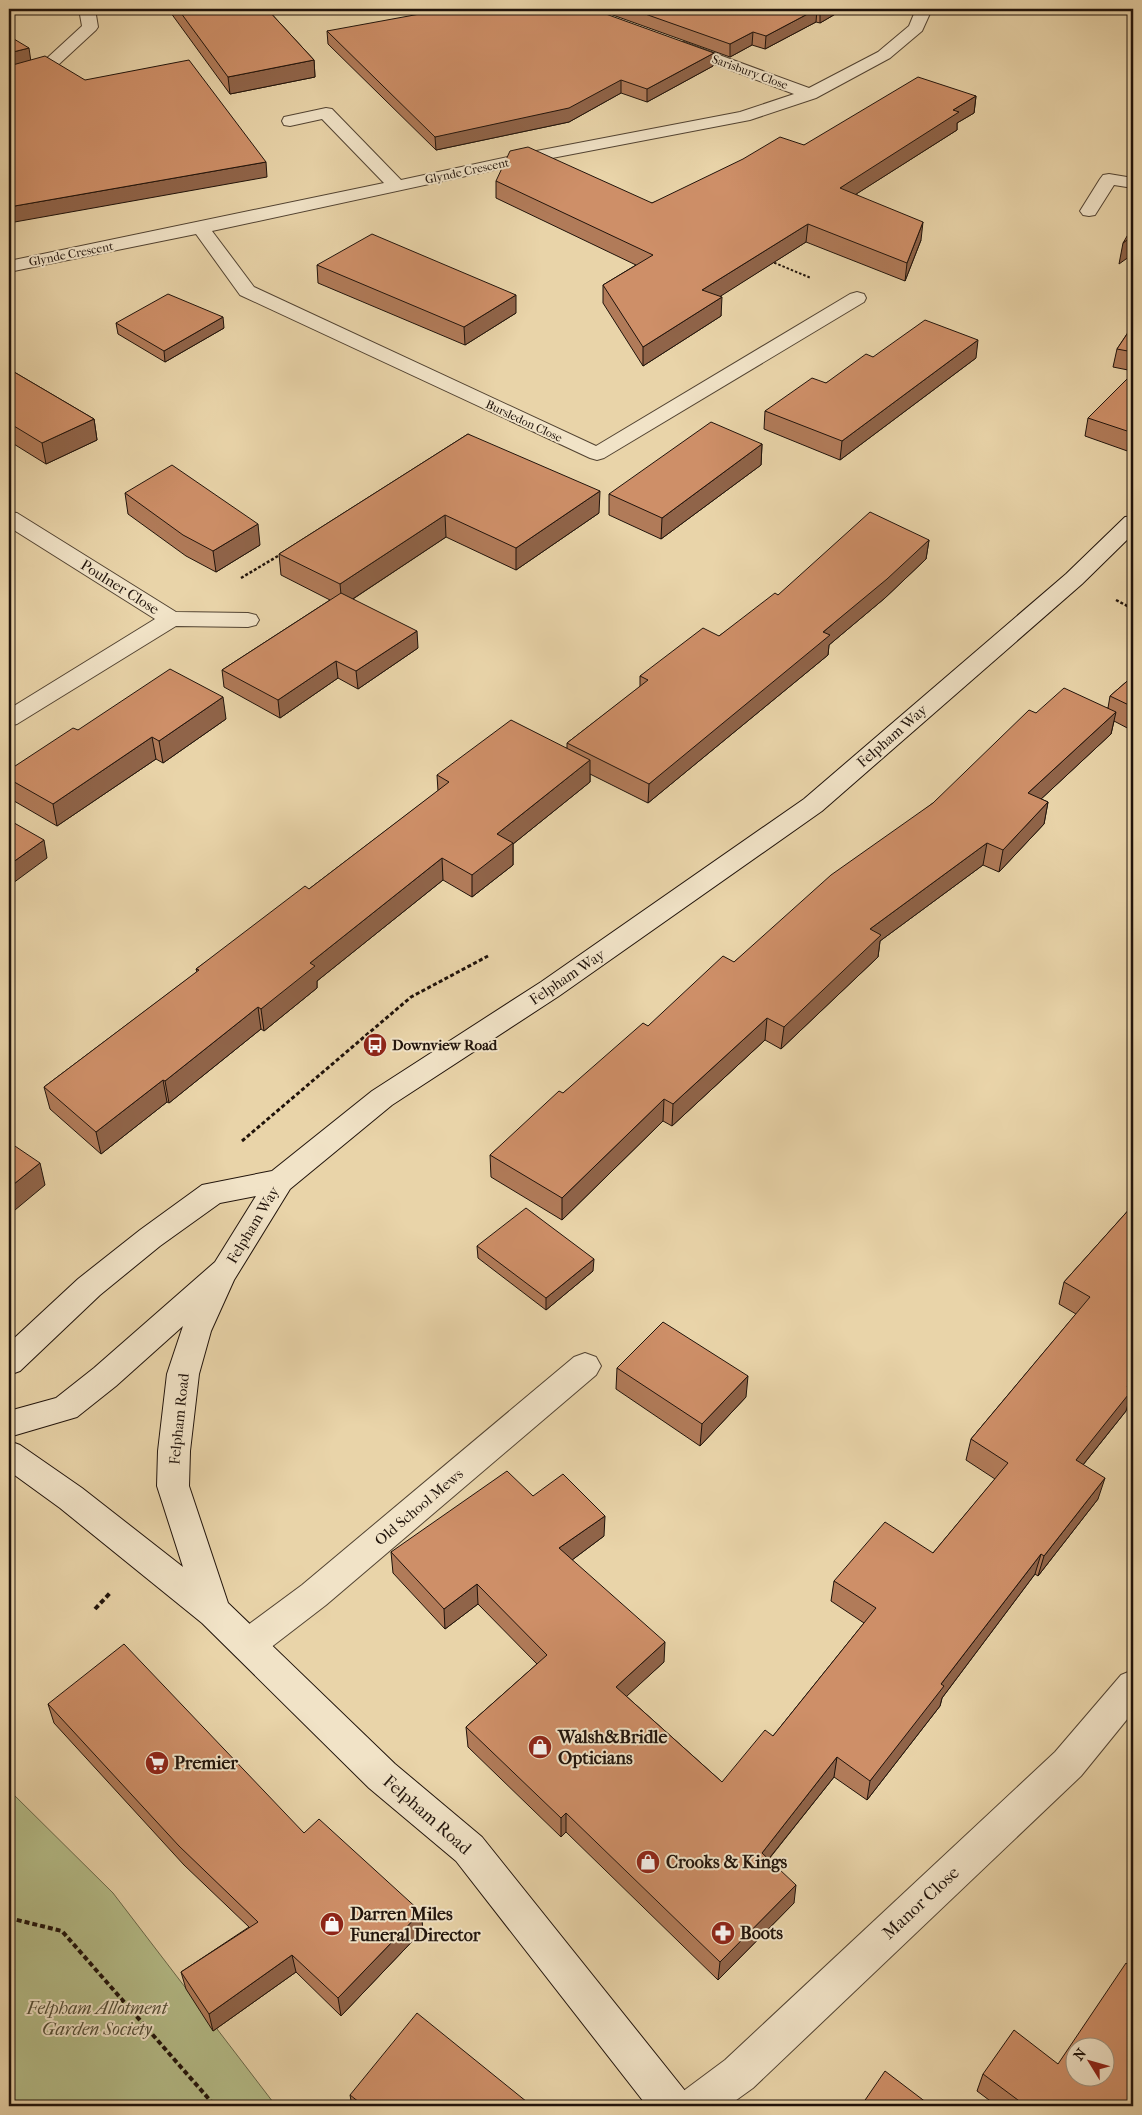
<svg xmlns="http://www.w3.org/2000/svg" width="1142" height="2115" viewBox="0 0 1142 2115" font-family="'IM FELL French Canon',serif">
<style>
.green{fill:#b5bd89;stroke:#6a684a}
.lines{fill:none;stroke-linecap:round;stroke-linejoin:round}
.lane-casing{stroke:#524332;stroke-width:2}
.street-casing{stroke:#524332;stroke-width:2}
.secondary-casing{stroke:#20130b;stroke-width:2}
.path-far3{stroke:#20130b;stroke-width:2;stroke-dasharray:2.5 2;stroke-linecap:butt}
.path-far2{stroke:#20130b;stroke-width:2.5;stroke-dasharray:3 2;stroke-linecap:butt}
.path-far1{stroke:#20130b;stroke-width:3;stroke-dasharray:4 2.5;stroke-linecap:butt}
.path{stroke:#20130b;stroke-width:4;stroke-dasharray:5 3;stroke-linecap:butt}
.lane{fill:#f1e3c7;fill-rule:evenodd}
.street{fill:#f1e3c7;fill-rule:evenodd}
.secondary{fill:#f1e3c7;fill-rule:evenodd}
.wall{fill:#b17b59;stroke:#20130b}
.shaded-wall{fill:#906449;stroke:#20130b}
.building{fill:#ce8f68;stroke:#20130b;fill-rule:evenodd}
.labels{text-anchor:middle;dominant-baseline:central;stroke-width:4;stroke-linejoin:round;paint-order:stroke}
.far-street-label{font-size:12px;fill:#20130b;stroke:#f1e3c7}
.street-label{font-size:15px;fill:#20130b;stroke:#f1e3c7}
.poi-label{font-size:15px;font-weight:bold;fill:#20130b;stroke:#f1e3c7;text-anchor:start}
.near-poi-label{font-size:18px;font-weight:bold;fill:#20130b;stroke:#f1e3c7;text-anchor:start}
.near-street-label{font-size:18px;fill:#20130b;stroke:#f1e3c7}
.near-park-label{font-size:18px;font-style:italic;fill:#544e37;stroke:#f1e3c7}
</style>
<rect width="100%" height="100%" fill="#e9d4a9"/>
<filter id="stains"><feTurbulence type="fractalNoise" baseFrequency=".004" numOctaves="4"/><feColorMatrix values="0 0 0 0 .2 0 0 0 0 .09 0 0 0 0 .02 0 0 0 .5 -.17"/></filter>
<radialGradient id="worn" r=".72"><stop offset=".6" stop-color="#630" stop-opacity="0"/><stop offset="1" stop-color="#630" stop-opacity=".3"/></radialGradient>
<polygon class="green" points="9,1790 113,1893 276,2106 9,2106"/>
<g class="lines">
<g class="lane-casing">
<polygon id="lane" points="1109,174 1133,178 1133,188 1114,185 1095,215 1089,216 1083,215 1080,211 1100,179 1103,175"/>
</g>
<g class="street-casing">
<g id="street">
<polygon points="79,9 95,9 98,27 96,30 57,66 9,80 9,70 45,60 82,26"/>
<polygon points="916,9 932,9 922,31 890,58 816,98 750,120 526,163 212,231 254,287 596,446 850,294 857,292 864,294 866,298 864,302 604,458 597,460 590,458 240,295 196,234 9,272 9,261 384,183 322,119 290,126 284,125 282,121 284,117 326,108 332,109 401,180 526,153 740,112 794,94 672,48 670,45 672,42 684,42 809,88 878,52 909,26"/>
<polygon points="9,512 17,513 176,612 248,613 256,615 259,620 256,625 248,627 176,626 17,724 9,726 9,709 155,619 9,527"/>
<polygon points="585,1353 596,1357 601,1366 596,1375 326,1605 261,1655 249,1659 237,1655 232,1644 237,1633 302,1585 574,1357"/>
<polygon points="1133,1670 1133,1712 1081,1776 753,2088 728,2106 676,2106 682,2092 725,2060 1055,1752 1121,1675"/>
</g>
</g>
<g class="secondary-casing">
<polygon id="secondary" points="1133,516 1133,534 1082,584 822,811 559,996 392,1105 290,1189 234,1280 211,1331 199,1374 190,1451 189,1486 228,1603 395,1764 482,1837 686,2092 692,2106 647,2106 456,1861 369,1788 202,1623 60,1508 9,1471 9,1441 20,1445 82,1488 183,1567 157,1486 158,1451 167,1374 183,1326 116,1386 77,1417 9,1437 9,1411 56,1398 94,1368 215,1262 256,1196 220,1203 160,1246 100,1295 20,1371 9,1375 9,1343 78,1279 140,1230 202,1185 272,1171 372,1091 541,982 804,799 1066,574 1125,517"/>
</g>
<polyline class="path-far3" points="770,261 811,278"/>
<g class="path-far2">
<polyline points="241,578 283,553"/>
<polyline points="1116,600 1133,609"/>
</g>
<polyline class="path-far1" points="242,1141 411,997 488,956"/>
<g class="path">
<polyline points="95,1609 110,1593"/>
<polyline points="9,1918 62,1931 215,2106"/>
</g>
<use href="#lane" class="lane"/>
<use href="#street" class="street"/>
<use href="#secondary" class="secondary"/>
</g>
<g class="wall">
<polygon points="168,9 267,9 314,60 315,77 230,94"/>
<polygon points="596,9 844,9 820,23 816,22 765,49 752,45 730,57"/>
<polygon points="327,31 714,53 713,66 647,102 621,93 569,122 436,150 328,44"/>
<polygon points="976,96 974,113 957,123 957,130 856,194 921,240 905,281 806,242 720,296 721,316 643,366 603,303 603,285 636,265 496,198 496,181 652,203 804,145"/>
<polygon points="317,265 516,313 465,345 318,283"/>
<polygon points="116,323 224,328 165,362 118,334"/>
<polygon points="1133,325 1133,371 1113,367 1117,349"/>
<polygon points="873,357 976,358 840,460 764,429 765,411 826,383"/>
<polygon points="9,369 94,419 97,440 46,464 9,441"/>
<polygon points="1133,373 1133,453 1085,436 1088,418"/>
<polygon points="468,434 599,513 516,570 446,537 353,599 418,648 358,689 338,678 280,718 224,687 222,670 330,600 281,575 279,554"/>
<polygon points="762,444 761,465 661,539 609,515 609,494"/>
<polygon points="125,493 260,545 216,572 186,556 128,514"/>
<polygon points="929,540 926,559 885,598 829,645 828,655 648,803 590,774 590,782 513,844 513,865 472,897 443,880 317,981 317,988 264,1031 261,1029 169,1103 167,1102 101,1154 50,1109 44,1087 197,972 196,969 309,889 438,791 437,775 567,748 567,743 640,687 640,676 719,636 778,595"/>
<polygon points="1133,676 1133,731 1114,721 1111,734 1041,799 1048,802 1044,824 999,872 983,865 880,941 878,957 781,1049 765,1040 672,1126 663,1121 562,1220 491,1177 490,1155 563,1093 648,1026 734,962 933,803 1036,713 1108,708 1110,696"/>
<polygon points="226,719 163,763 156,759 57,826 9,798 9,770 78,730"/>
<polygon points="1133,1205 1133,1393 1130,1397 1126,1411 1083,1465 1098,1499 1038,1576 1035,1574 942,1698 940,1706 867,1800 834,1777 769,1859 794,1903 718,1980 566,1832 561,1837 468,1747 466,1727 537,1664 478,1604 445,1629 393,1573 391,1552 533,1496 604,1536 572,1560 664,1662 626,1696 722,1782 773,1736 864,1623 831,1601 834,1581 933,1553 995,1479 966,1460 971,1439 1076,1314 1059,1304 1064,1282"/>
<polygon points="477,1246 593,1271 546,1310 478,1258"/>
<polygon points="617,1368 746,1397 700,1446 616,1389"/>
<polygon points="48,1704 304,1833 421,1912 423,1930 341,2016 296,1972 213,2031 186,1989 181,1972 249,1927 184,1865 54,1723"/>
<polygon points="1058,2064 1133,2106 997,2106 977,2091 983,2074"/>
<polygon points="350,2095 532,2106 352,2106"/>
</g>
<g class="shaded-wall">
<polygon points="9,9 31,9 9,16"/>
<polygon points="817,9 816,22 765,49 766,36"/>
<polygon points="822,9 844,9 820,23 820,10"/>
<polygon points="753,32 752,45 730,57 730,44"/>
<polygon points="29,48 31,62 9,68 9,53"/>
<polygon points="714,53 713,66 647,102 647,89"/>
<polygon points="314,60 315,77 230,94 228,77"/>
<polygon points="621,80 621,93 569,122 436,150 435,137"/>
<polygon points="976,96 974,113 957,123 957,130 839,205 840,188 953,110"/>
<polygon points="266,162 267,177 9,223 9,207"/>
<polygon points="923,222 921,240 905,281 907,263"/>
<polygon points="808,224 806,242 702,308 702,290"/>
<polygon points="1133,235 1133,254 1119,264 1123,243"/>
<polygon points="516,295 516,313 465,345 464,327"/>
<polygon points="722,297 721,316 643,366 643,347"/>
<polygon points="223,317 224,328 165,362 164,351"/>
<polygon points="978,340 976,358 840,460 842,441"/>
<polygon points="94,419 97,440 46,464 42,443"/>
<polygon points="762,444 761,465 661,539 662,518"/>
<polygon points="600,491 599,513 516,570 516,548"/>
<polygon points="445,515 446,537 342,606 340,584"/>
<polygon points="258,524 260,545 216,572 213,551"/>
<polygon points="929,540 926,559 885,598 829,645 828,655 648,803 649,784"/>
<polygon points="417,631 418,648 358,689 356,671"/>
<polygon points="336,661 338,678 280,718 278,700"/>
<polygon points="223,697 226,719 163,763 159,741"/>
<polygon points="1116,712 1111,734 1024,815 1028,793"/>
<polygon points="152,737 156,759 57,826 53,804"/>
<polygon points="590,760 590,782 513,844 513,865 472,897 472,875 497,834"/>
<polygon points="1048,802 1044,824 999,872 1003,850"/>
<polygon points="44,840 47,858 9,886 9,865"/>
<polygon points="987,843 983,865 880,941 878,957 781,1049 784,1027 870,929"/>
<polygon points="442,858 443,880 317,981 317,988 264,1031 261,1009 310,963"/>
<polygon points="258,1007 261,1029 169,1103 165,1081"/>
<polygon points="767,1018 765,1040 672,1126 673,1104"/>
<polygon points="163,1080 167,1102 101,1154 96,1132"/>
<polygon points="664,1099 663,1121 562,1220 562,1198"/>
<polygon points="40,1163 45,1185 9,1215 9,1188"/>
<polygon points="594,1259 593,1271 546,1310 546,1298"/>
<polygon points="748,1376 746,1397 700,1446 702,1424"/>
<polygon points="1133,1379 1133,1393 1130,1397 1126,1411 1070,1481 1076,1460"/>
<polygon points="1105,1478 1098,1499 1038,1576 1044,1556"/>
<polygon points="605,1516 604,1536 560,1569 559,1548"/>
<polygon points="1041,1554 1035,1574 942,1698 940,1706 867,1800 870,1781 941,1684"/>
<polygon points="477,1584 478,1604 445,1629 444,1609"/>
<polygon points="665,1642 664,1662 615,1707 616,1687"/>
<polygon points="837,1757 834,1777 759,1871 762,1853"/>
<polygon points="566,1813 566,1832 561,1837 561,1818"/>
<polygon points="796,1885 794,1903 718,1980 720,1962"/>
<polygon points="421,1912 423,1930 341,2016 338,1998"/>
<polygon points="292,1955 296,1972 213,2031 209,2014"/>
</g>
<g class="building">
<polygon points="178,9 267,9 314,60 228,77"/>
<polygon points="447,9 592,9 714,53 647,89 621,80 569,108 435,137 327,31"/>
<polygon points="631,9 822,9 820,10 817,9 766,36 753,32 730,44"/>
<polygon points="9,36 29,48 9,53"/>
<polygon points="45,56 85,80 189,60 266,162 9,207 9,66"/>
<polygon points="918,77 976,96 953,110 959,112 840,188 923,222 907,263 808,224 702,290 722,297 643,347 603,285 653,255 496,181 510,151 528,147 652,203 743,159 780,137 804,145"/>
<polygon points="1133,226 1133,235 1123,243"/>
<polygon points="372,234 516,295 464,327 317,265"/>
<polygon points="168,294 223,317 164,351 116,323"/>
<polygon points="925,320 978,340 842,441 765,411 812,378 826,383 866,354 873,357"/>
<polygon points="1133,325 1133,352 1117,349"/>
<polygon points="9,369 94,419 42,443 9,423"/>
<polygon points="1133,373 1133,433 1088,418"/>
<polygon points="711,422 762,444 662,518 609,494"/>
<polygon points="468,434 600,491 516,548 445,515 340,584 279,554"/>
<polygon points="172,465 258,524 213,551 183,535 125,493"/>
<polygon points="870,512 929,540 887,579 823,632 830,635 649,784 567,743 648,680 640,676 703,628 719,636 775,593 778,595"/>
<polygon points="341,593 417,631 356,671 336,661 278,700 222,670"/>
<polygon points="170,669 223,697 159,741 152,737 53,804 9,779 9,770 73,728 78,730"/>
<polygon points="1133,676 1133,707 1110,696"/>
<polygon points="1064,688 1116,712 1028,793 1048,802 1003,850 987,843 870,929 881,935 784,1027 767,1018 673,1104 664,1099 562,1198 490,1155 559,1091 563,1093 643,1023 648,1026 723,956 734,962 831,875 933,803 1029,710 1036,713"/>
<polygon points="511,720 590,760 497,834 513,843 472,875 442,858 310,963 315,966 261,1009 258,1007 165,1081 163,1080 96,1132 44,1087 199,970 196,969 305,886 309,889 449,782 437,775"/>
<polygon points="9,820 44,840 9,865"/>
<polygon points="9,1142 40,1163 9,1188"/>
<polygon points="1133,1205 1133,1379 1127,1387 1132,1390 1076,1460 1105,1478 1044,1556 1041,1554 941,1684 944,1686 870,1781 837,1757 762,1853 796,1885 720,1962 566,1813 561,1818 466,1727 547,1655 477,1584 444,1609 391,1552 507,1471 533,1496 563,1474 605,1516 559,1548 665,1642 616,1687 722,1782 765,1730 773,1736 876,1608 834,1581 885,1522 933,1553 1008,1463 971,1439 1090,1297 1064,1282"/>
<polygon points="526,1208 594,1259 546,1298 477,1246"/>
<polygon points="663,1322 748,1376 702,1424 617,1368"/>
<polygon points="124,1644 304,1833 319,1819 421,1912 338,1998 292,1955 209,2014 181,1972 258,1922 179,1846 48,1704"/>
<path d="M1126 1963 1133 1969V2106H1026L983 2074 1014 2030 1058 2064ZM1074 2048H1104V2078H1074Z"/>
<polygon points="417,2013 532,2106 364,2106 350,2095"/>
<polygon points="885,2071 931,2106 861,2106"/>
</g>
<defs>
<g id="bus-disc" transform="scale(1.25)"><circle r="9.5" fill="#8f2418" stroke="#f1e3c7"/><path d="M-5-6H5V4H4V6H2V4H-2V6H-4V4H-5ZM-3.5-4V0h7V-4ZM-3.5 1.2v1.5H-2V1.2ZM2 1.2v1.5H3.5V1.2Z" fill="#fff"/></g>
<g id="shop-disc" transform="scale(1.25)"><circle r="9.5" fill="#8f2418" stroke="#f1e3c7"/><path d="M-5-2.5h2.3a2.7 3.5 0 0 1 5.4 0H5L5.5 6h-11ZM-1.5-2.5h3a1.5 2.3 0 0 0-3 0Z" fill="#fff"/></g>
<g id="supermarket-disc" transform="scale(1.25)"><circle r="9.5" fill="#8f2418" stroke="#f1e3c7"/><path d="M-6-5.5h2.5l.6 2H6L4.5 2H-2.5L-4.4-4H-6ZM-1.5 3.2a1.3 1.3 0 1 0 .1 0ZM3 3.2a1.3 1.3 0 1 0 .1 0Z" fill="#fff"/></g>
<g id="pharmacy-disc" transform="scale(1.25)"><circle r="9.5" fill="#8f2418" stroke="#f1e3c7"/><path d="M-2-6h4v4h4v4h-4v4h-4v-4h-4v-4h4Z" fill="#fff"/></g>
</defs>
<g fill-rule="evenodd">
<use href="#bus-disc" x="375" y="1045"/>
<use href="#shop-disc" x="540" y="1747"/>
<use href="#supermarket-disc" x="157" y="1763"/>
<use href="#shop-disc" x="648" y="1862"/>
<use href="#shop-disc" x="332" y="1924"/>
<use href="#pharmacy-disc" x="723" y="1933"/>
</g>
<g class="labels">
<g class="far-street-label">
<text transform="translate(750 72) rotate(20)">Sarisbury Close</text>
<text transform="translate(467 171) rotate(-12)">Glynde Crescent</text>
<text transform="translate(71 254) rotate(-11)">Glynde Crescent</text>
<text transform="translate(524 421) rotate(25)">Bursledon Close</text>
</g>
<g class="street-label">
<text transform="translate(120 587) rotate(32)">Poulner Close</text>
<text transform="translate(892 736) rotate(-41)">Felpham Way</text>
<text transform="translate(567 977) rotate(-34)">Felpham Way</text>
<text transform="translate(253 1225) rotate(-59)">Felpham Way</text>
<text transform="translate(179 1419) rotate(-84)">Felpham Road</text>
<text transform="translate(419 1507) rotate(-40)">Old School Mews</text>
</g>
<g class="poi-label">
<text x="392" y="1045">Downview Road</text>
</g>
<g class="near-poi-label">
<text x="558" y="1737">Walsh&amp;Bridle<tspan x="558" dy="21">Opticians</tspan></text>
<text x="174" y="1763">Premier</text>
<text x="666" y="1862">Crooks &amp; Kings</text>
<text x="350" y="1914">Darren Miles<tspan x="350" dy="21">Funeral Director</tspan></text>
<text x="740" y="1933">Boots</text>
</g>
<g class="near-street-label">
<text transform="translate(427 1815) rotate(41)">Felpham Road</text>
<text transform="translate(921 1903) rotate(-43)">Manor Close</text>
</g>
<g class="near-park-label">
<text x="97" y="2008">Felpham Allotment<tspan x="97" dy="21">Garden Society</tspan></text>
</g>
</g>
<rect width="1142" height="2115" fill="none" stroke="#e9d4a9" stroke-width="30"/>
<rect x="10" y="10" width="1122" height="2095" fill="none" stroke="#20130b" stroke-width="2.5"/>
<rect x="15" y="15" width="1112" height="2085" fill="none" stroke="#20130b"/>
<g transform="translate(1090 2062) rotate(307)"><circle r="24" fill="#f1e3c7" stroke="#9d907c"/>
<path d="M0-4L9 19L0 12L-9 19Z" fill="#8f2418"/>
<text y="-8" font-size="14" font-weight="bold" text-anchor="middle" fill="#20130b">N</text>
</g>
<rect width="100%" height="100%" filter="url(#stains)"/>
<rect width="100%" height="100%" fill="url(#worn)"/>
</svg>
